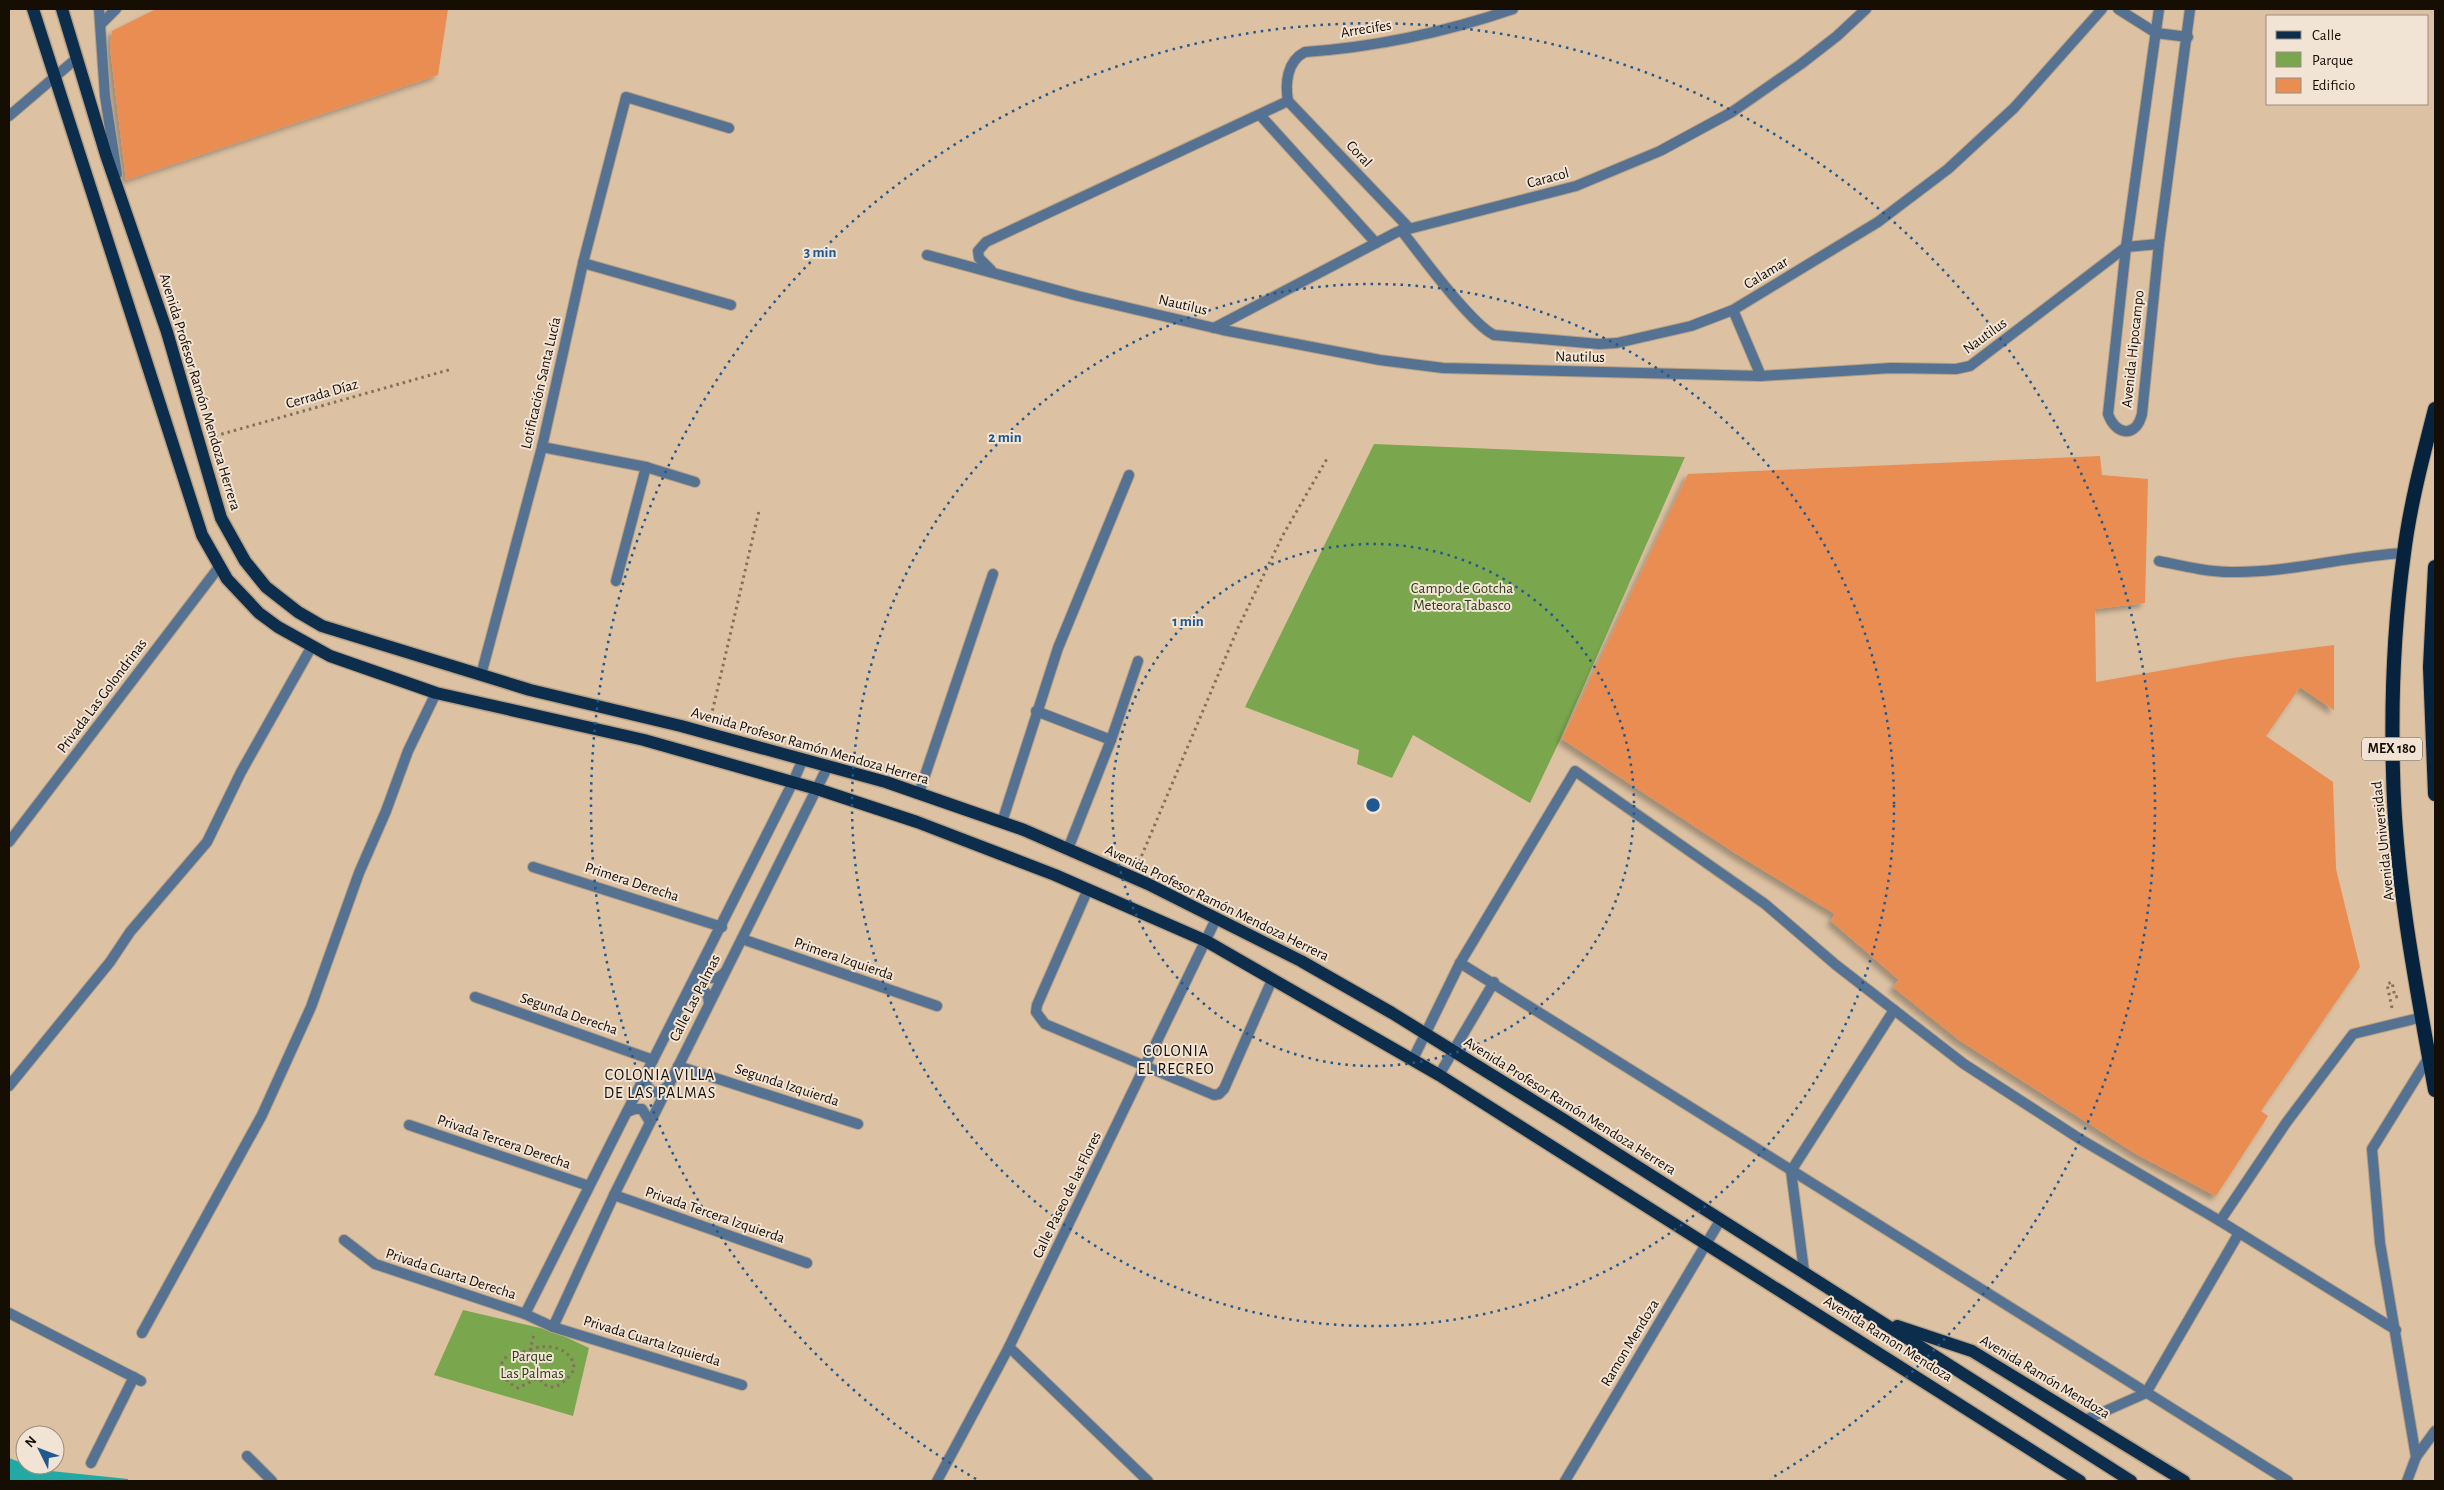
<svg xmlns="http://www.w3.org/2000/svg" width="2444" height="1490" viewBox="0 0 2444 1490" font-family="'Alegreya Sans',sans-serif">
<style>
.green{fill:#7aa64d}
.water{fill:#23a9a4}
.building{fill:#ea8d53;filter:url(#shadow)}
.lines{fill:none;stroke-linecap:round;stroke-linejoin:round}
.service-casing{stroke:#b8a185;stroke-width:12}
.minor-casing{stroke:#b8a185;stroke-width:12}
.primary-casing{stroke:#b8a185;stroke-width:15}
.trunk-casing{stroke:#b8a185;stroke-width:16}
.path{stroke:#84715b;stroke-width:3;stroke-dasharray:2.5 4;stroke-linecap:butt}
.service{stroke:#557292;stroke-width:10}
.minor{stroke:#557292;stroke-width:10}
.primary{stroke:#0c2d4c;stroke-width:12}
.trunk{stroke:#06223c;stroke-width:14}
.ring{fill:none;stroke:#205990;stroke-width:2.5;stroke-dasharray:2.5 5}
.labels{text-anchor:middle;dominant-baseline:central;stroke-width:4;stroke-linejoin:round;paint-order:stroke}
.shield{fill:#f2e4d5;stroke:#584e42;stroke-width:1}
.shield-label{font-size:14px;font-weight:bold;fill:#160d03}
.street-label{font-size:15px;fill:#160d03;stroke:#f2e4d5}
.park-label{font-size:15px;fill:#2b3f18;stroke:#f2e4d5}
.neighbourhood-label{font-size:16px;letter-spacing:1px;fill:#160d03;stroke:#f2e4d5}
.centre{fill:#205990;stroke:#f2e4d5;stroke-width:2.5}
.ring-label{font-size:15px;text-anchor:middle;font-weight:bold;fill:#205990;stroke:#f2e4d5;stroke-width:4;stroke-linejoin:round;paint-order:stroke}
</style>
<defs>
<filter id="shadow"><feDropShadow dx="-4.5" dy="4.5" stdDeviation="2.5" flood-color="#0004"/></filter>
</defs>
<rect width="100%" height="100%" fill="#dcc1a2"/>
<g class="green">
<polygon points="1374,444 1685,457 1560,740 1530,803 1413,735 1392,778 1357,764 1359,750 1245,707"/>
<polygon points="463,1310 553,1331 589,1348 573,1416 434,1375"/>
</g>
<polygon class="water" points="9,1458 41,1470 128,1479 128,1481 9,1481"/>
<g class="building">
<polygon points="156,9 448,9 438,75 126,180 110,47 112,31"/>
<polygon points="2100,456 2102,475 2148,479 2145,603 2095,609 2096,682 2233,658 2334,645 2334,710 2300,687 2266,736 2333,782 2336,869 2360,967 2261,1111 2268,1116 2216,1196 2136,1154 1959,1040 1893,987 1899,980 1831,921 1835,914 1735,853 1562,739 1688,474"/>
</g>
<g class="lines">
<g class="service-casing">
<g id="service">
<polyline points="99,9 105,96 117,174"/>
<polyline points="101,24 116,9"/>
<path d="M2159 561C2183 566 2207 572 2231 572 2290 573 2346 556 2404 553"/>
<polyline points="1088,889 1037,1005 1036,1012 1045,1024 1214,1095 1219,1094 1224,1089 1272,980"/>
<polyline points="1460,963 2288,1481"/>
<polyline points="1413,1059 1460,963 1575,771 1765,904 1836,965 1964,1064 2080,1139 2220,1221 2286,1123 2353,1034 2423,1017"/>
<polyline points="1439,1075 1494,982"/>
<polyline points="2220,1221 2396,1330"/>
<polyline points="1804,1271 1791,1171 1894,1010"/>
<polyline points="2085,1420 2146,1393 2239,1233"/>
<polyline points="2416,1457 2435,1431"/>
<polyline points="2407,1481 2416,1457 2380,1243 2372,1149 2429,1057"/>
</g>
</g>
<g class="minor-casing">
<g id="minor">
<polyline points="2118,9 2156,33 2188,37"/>
<path d="M2159 9 2126 247 2108 414C2116 436 2136 438 2142 414L2159 244 2190 9"/>
<path d="M1288 101C1285 83 1287 61 1305 52 1376 47 1446 32 1513 9"/>
<polyline points="1288,101 1409,228"/>
<polyline points="1260,115 1376,243"/>
<polyline points="9,116 77,58"/>
<path d="M1401 230C1420 254 1471 324 1494 335L1599 344 1617 343 1691 326 1733 310 1878 222 1948 169 2014 108 2102 9"/>
<polyline points="927,255 1078,296 1223,330 1380,360 1443,368 1761,376 1891,368 1956,369 1970,366 2126,247 2159,244"/>
<polyline points="583,263 731,305"/>
<polyline points="991,270 979,258 978,251 986,242 1288,101"/>
<polyline points="1733,310 1761,376"/>
<polyline points="1214,328 1397,232 1576,186 1660,151 1732,112 1801,64 1837,36 1866,9"/>
<polyline points="542,447 646,467 695,482"/>
<polyline points="616,581 646,467"/>
<polyline points="481,675 542,447 583,263 626,97 729,128"/>
<polyline points="1036,711 1111,740"/>
<polyline points="919,793 993,574"/>
<polyline points="1002,822 1058,648 1129,475"/>
<polyline points="9,842 219,567"/>
<polyline points="1068,849 1111,740 1138,661"/>
<polyline points="533,867 722,927"/>
<polyline points="742,939 937,1006"/>
<polyline points="703,963 704,971 709,978 718,978 724,973"/>
<polyline points="688,993 695,988 703,989 708,996 709,1004"/>
<polyline points="475,997 653,1060"/>
<polyline points="678,1066 858,1124"/>
<polyline points="645,1075 647,1086 653,1092 660,1092 668,1086"/>
<polyline points="9,1086 110,962 130,932 207,842 241,772 312,646"/>
<polyline points="627,1112 635,1109 642,1109 650,1122"/>
<polyline points="409,1125 589,1186"/>
<polyline points="614,1195 807,1263"/>
<polyline points="344,1240 375,1264 525,1314 553,1327 742,1385"/>
<polyline points="9,1313 141,1381"/>
<polyline points="525,1314 793,782 803,759"/>
<polyline points="553,1327 614,1195 828,766"/>
<polyline points="142,1333 262,1115 311,1007 359,873 386,811 408,751 436,693"/>
<polyline points="1009,1347 1148,1481"/>
<polyline points="247,1456 272,1481"/>
<polyline points="91,1463 134,1377"/>
<polyline points="937,1481 1009,1347 1216,919"/>
<polyline points="1565,1481 1721,1219"/>
</g>
</g>
<g class="primary-casing">
<g id="primary">
<polyline points="33,9 202,535 227,579 259,613 278,627 330,656 436,693 644,740 817,789 917,822 1055,875 1206,941 1439,1075 2080,1481"/>
<polyline points="62,9 106,155 167,332 221,518 245,561 266,587 298,612 322,626 530,690 681,726 886,782 1024,830 1148,884 1301,961 1392,1013 1566,1121 2131,1481"/>
<polyline points="1897,1326 1972,1351 2184,1481"/>
</g>
</g>
<g class="trunk-casing">
<g id="trunk">
<path d="M2435 409C2423 456 2410 505 2404 553 2394 625 2391 699 2393 772 2395 878 2416 986 2435 1090"/>
<polyline points="2435,567 2430,667 2435,794"/>
</g>
</g>
<g class="path">
<polyline points="215,436 452,369"/>
<polyline points="711,717 759,511"/>
<polyline points="1139,862 1238,628 1283,535 1328,457"/>
<polyline points="2392,1008 2387,984 2392,982 2395,997 2401,996"/>
<path d="M530 1350C546 1342 574 1348 574 1369 570 1377 557 1391 547 1386 543 1383 542 1380 536 1379L518 1388 509 1383 501 1371C500 1352 517 1354 530 1350L534 1334"/>
</g>
<use href="#service" class="service"/>
<use href="#minor" class="minor"/>
<use href="#primary" class="primary"/>
<use href="#trunk" class="trunk"/>
</g>
<g class="ring">
<circle cx="1373" cy="805" r="261"/>
<circle cx="1373" cy="805" r="521"/>
<path d="M976 1479A782 782 0 1 1 1770 1479"/>
</g>
<g class="labels">
<rect class="shield" x="2362" y="737.5" width="60" height="23" rx="4"/>
<g class="shield-label">
<text x="2392" y="749">MEX 180</text>
</g>
<g class="street-label">
<text transform="translate(1366 29) rotate(-9)">Arrecifes</text>
<text transform="translate(1359 154) rotate(47)">Coral</text>
<text transform="translate(1548 178) rotate(-15)">Caracol</text>
<text transform="translate(1766 273) rotate(-31)">Calamar</text>
<text transform="translate(1183 305) rotate(13)">Nautilus</text>
<text transform="translate(1985 336) rotate(-36)">Nautilus</text>
<text transform="translate(2133 349) rotate(-84)">Avenida Hipocampo</text>
<text transform="translate(1580 357) rotate(1)">Nautilus</text>
<text transform="translate(541 383) rotate(-77)">Lotificación Santa Lucía</text>
<text transform="translate(200 392) rotate(73)">Avenida Profesor Ramón Mendoza Herrera</text>
<text transform="translate(322 394) rotate(-16)">Cerrada Díaz</text>
<text transform="translate(102 696) rotate(-53)">Privada Las Golondrinas</text>
<text transform="translate(810 746) rotate(16)">Avenida Profesor Ramón Mendoza Herrera</text>
<text transform="translate(2383 841) rotate(-96)">Avenida Universidad</text>
<text transform="translate(632 882) rotate(18)">Primera Derecha</text>
<text transform="translate(1217 903) rotate(26)">Avenida Profesor Ramón Mendoza Herrera</text>
<text transform="translate(844 959) rotate(19)">Primera Izquierda</text>
<text transform="translate(695 998) rotate(-63)">Calle Las Palmas</text>
<text transform="translate(569 1014) rotate(19)">Segunda Derecha</text>
<text transform="translate(787 1085) rotate(18)">Segunda Izquierda</text>
<text transform="translate(1570 1106) rotate(32)">Avenida Profesor Ramón Mendoza Herrera</text>
<text transform="translate(504 1142) rotate(19)">Privada Tercera Derecha</text>
<text transform="translate(1067 1195) rotate(-64)">Calle Paseo de las Flores</text>
<text transform="translate(715 1215) rotate(19)">Privada Tercera Izquierda</text>
<text transform="translate(451 1274) rotate(18)">Privada Cuarta Derecha</text>
<text transform="translate(1888 1339) rotate(32)">Avenida Ramon Mendoza</text>
<text transform="translate(652 1341) rotate(17)">Privada Cuarta Izquierda</text>
<text transform="translate(1630 1343) rotate(-59)">Ramon Mendoza</text>
<text transform="translate(2045 1377) rotate(31)">Avenida Ramón Mendoza</text>
</g>
<g class="park-label">
<text x="1462" y="588">Campo de Gotcha<tspan x="1462" dy="17">Meteora Tabasco</tspan></text>
<text x="532" y="1356">Parque<tspan x="532" dy="17">Las Palmas</tspan></text>
</g>
<g class="neighbourhood-label">
<text x="1176" y="1051">COLONIA<tspan x="1176" dy="18">EL RECREO</tspan></text>
<text x="660" y="1075">COLONIA VILLA<tspan x="660" dy="18">DE LAS PALMAS</tspan></text>
</g>
</g>
<circle cx="1373" cy="805" r="8" class="centre"/>
<g class="ring-label">
<text x="820" y="257">3 min</text>
<text x="1005" y="442">2 min</text>
<text x="1188" y="626">1 min</text>
</g>
<rect width="2444" height="1490" fill="none" stroke="#160d03" stroke-width="20"/>
<rect x="2266" y="15" width="162" height="90" fill="#f2e4d5" stroke="#9a8e81"/>
<rect x="2276" y="31" width="25" height="8" fill="#0c2d4c" stroke="#9a8e81"/>
<text x="2312" y="40" font-size="15" fill="#160d03">Calle</text>
<rect x="2276" y="52" width="25" height="15" fill="#7aa64d" stroke="#9a8e81"/>
<text x="2312" y="65" font-size="15" fill="#160d03">Parque</text>
<rect x="2276" y="78" width="25" height="15" fill="#ea8d53" stroke="#9a8e81"/>
<text x="2312" y="90" font-size="15" fill="#160d03">Edificio</text>
<g transform="translate(40 1450) rotate(312)"><circle r="24" fill="#f2e4d5" stroke="#9a8e81"/>
<path d="M0-4L9 19L0 12L-9 19Z" fill="#205990"/>
<text y="-8" font-size="14" font-weight="bold" text-anchor="middle" fill="#160d03">N</text>
</g>
</svg>
